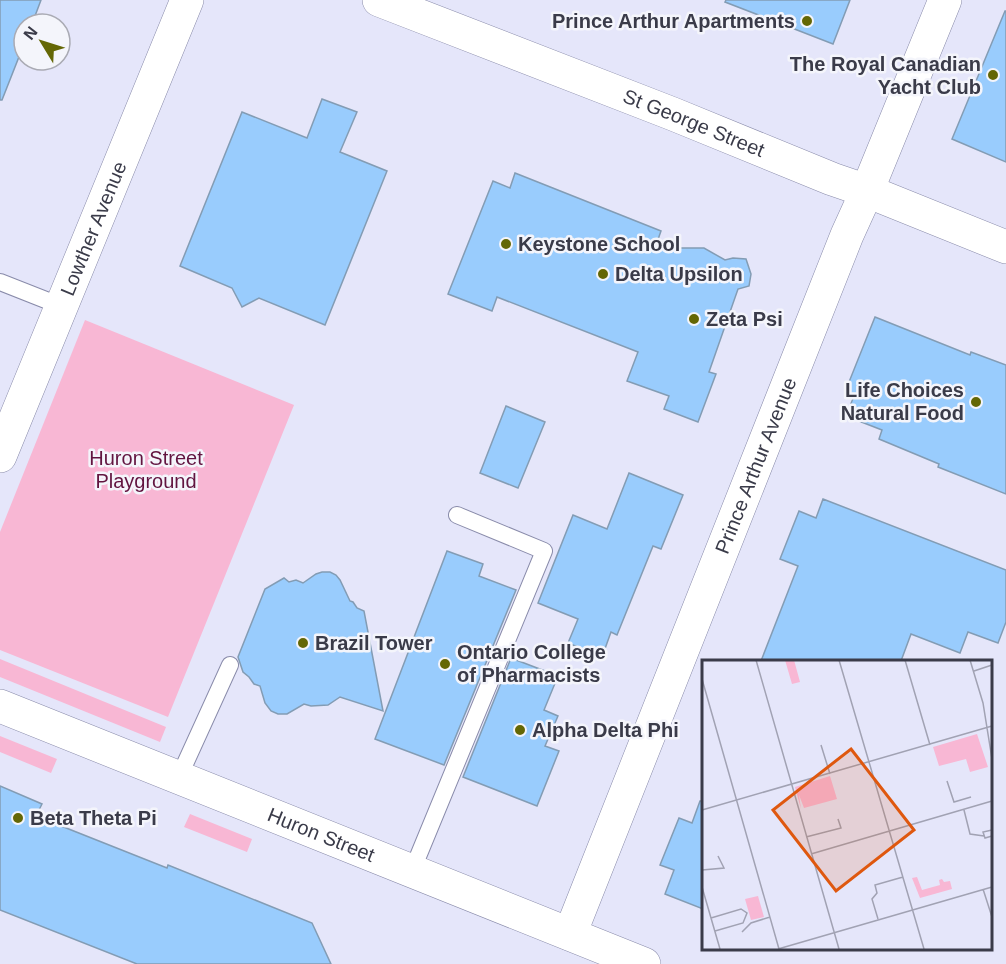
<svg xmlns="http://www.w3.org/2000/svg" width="1006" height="964" viewBox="0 0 1006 964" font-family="Helvetica,sans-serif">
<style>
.green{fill:#f8b7d4}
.building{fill:#99ccfd;stroke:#839cb4;stroke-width:1.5}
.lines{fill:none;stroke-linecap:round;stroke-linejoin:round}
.service-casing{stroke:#898baa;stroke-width:18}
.minor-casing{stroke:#898baa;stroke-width:34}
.service{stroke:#fff;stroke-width:16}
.minor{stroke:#fff;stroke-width:33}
.poi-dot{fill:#646705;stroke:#f4f5fb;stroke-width:2}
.labels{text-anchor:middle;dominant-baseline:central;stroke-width:5;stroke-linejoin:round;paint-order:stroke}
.poi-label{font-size:20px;font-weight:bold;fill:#3a3b49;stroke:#f4f5fb;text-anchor:start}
.street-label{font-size:20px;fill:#3a3b49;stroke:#f4f5fb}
.park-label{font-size:20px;fill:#621440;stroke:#f4f5fb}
.inset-road{fill:none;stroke:#a1a2b3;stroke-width:1.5}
.view{fill:#df580f;fill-opacity:0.15;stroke:#df580f;stroke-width:3}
.inset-edge{fill:none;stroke:#3a3b49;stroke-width:3}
</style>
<rect width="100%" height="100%" fill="#e5e6fa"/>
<g class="green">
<polygon points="85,320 294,405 168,717 0,650 0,532"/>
<polygon points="0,659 166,727 160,742 0,677"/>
<polygon points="0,736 57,759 51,773 0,752"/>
<polygon points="190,814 252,839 247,852 184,827"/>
</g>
<g class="building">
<polygon points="0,0 41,0 32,24 24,24 24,44 2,100 0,100"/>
<polygon points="726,0 850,0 833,44 725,2"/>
<polygon points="1005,11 1006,11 1006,162 952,139"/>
<polygon points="322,99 357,112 340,152 387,171 325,325 259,298 242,307 232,288 180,266 242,112 307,138"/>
<polygon points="515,173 661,231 655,248 704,248 725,260 733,258 746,259 751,274 749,286 738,289 709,372 716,374 698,422 664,409 669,396 627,381 638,352 497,297 492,311 448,294 493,181 510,188"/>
<polygon points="875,317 970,355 971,352 1006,365 1006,494 938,467 939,464 879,439 882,430 846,416 854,396 845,392"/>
<polygon points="506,406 545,422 518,488 480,473"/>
<polygon points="629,473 683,495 661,549 653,546 617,635 611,632 602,657 568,643 578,619 538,603 573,515 607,529"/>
<polygon points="823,499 1006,570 1006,622 998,643 968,632 960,653 911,634 901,661 761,661 798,566 780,559 799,511 816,518"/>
<polygon points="447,551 483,564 479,576 516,590 444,765 375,739"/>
<polygon points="322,572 330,572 336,575 340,580 350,601 353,602 357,608 364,611 383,711 340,697 328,705 311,706 304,704 287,714 278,714 271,711 265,703 260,686 254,684 249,677 243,672 238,657 265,589 284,578 289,582 296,580 303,583 316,574"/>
<polygon points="511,658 558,676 544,710 558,716 545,746 559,751 537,806 463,777"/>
<polygon points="0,786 42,804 36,816 167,868 168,865 312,923 331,964 137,964 0,910"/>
<polygon points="700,801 703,801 703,909 665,894 674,870 660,865 679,818 692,823"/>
</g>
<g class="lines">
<g class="service-casing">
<g id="service">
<polyline points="0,282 61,306"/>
<polyline points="179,777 230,665"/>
<polyline points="412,871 544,551 457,515"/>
</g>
</g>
<g class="minor-casing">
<g id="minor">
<path id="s1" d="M379 0 673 114 832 179 867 191 1006 247"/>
<path id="s2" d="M0 456 187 0"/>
<path id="s3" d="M0 706 644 964"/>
<path id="s4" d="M570 934 847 235 867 191 945 0"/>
</g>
</g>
<use href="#service" class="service"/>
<use href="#minor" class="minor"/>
</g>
<g class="poi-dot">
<circle cx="807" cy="21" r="6"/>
<circle cx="993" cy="75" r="6"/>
<circle cx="506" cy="244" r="6"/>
<circle cx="603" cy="274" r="6"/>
<circle cx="694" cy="319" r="6"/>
<circle cx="976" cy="402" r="6"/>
<circle cx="303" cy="643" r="6"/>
<circle cx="445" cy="664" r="6"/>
<circle cx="520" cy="730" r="6"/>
<circle cx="18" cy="818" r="6"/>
</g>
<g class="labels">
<g class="poi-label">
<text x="795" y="21" text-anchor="end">Prince Arthur Apartments</text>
<text x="981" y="64" text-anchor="end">The Royal Canadian<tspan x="981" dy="23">Yacht Club</tspan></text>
<text x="518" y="244">Keystone School</text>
<text x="615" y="274">Delta Upsilon</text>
<text x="706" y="319">Zeta Psi</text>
<text x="964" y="390" text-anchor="end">Life Choices<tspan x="964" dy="23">Natural Food</tspan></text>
<text x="315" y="643">Brazil Tower</text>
<text x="457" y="652">Ontario College<tspan x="457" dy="23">of Pharmacists</tspan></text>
<text x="532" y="730">Alpha Delta Phi</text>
<text x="30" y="818">Beta Theta Pi</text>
</g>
<g class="street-label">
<text stroke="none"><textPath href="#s1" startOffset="338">St George Street</textPath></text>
<text stroke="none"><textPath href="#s2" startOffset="246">Lowther Avenue</textPath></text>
<text stroke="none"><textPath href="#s4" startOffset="504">Prince Arthur Avenue</textPath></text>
<text stroke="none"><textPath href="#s3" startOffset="346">Huron Street</textPath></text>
</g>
<g class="park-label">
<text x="146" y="458">Huron Street<tspan x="146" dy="23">Playground</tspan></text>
</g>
</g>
<g transform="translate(702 660)">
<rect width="290" height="290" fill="#e5e6fa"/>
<path d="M83 0H92L98 22 90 24ZM275 74 286 107 268 112 264 99 237 106 231 87ZM128 116 135 139 102 148 97 135 99 149 93 127ZM56 236 62 257 49 260 43 239Z" fill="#f8b7d4"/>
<path d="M215 217 220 230 238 225 237 220 240 219 242 222 248 221 250 229 218 238 210 218Z" fill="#f8b7d4"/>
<path class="inset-road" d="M54 0 137 289M137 0 222 289M203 0 228 85M268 0 281 43 290 99M272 11 290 5M0 19 77 289M119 85 128 114M245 121 252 142 269 137M0 150 290 66M262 150 268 174 282 176M290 170 281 172 283 178 290 176M104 177 139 168 136 159M109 194 290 141M0 210 22 208 16 196M0 227 18 289M281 229 290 257M9 258 39 249 45 253 41 263 13 271M176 259 170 239 175 233 173 225 201 217M40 272 49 263 68 257M76 289 290 227"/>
<path class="view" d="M149 89 212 170 134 231 71 150Z"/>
<rect width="290" height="290" class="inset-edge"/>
</g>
<g transform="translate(42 42) rotate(308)"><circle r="28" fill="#f4f5fb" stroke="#aaabb4" stroke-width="1.5"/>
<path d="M0-4.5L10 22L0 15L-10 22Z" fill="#646705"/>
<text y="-9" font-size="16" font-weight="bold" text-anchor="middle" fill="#3a3b49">N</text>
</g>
</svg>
